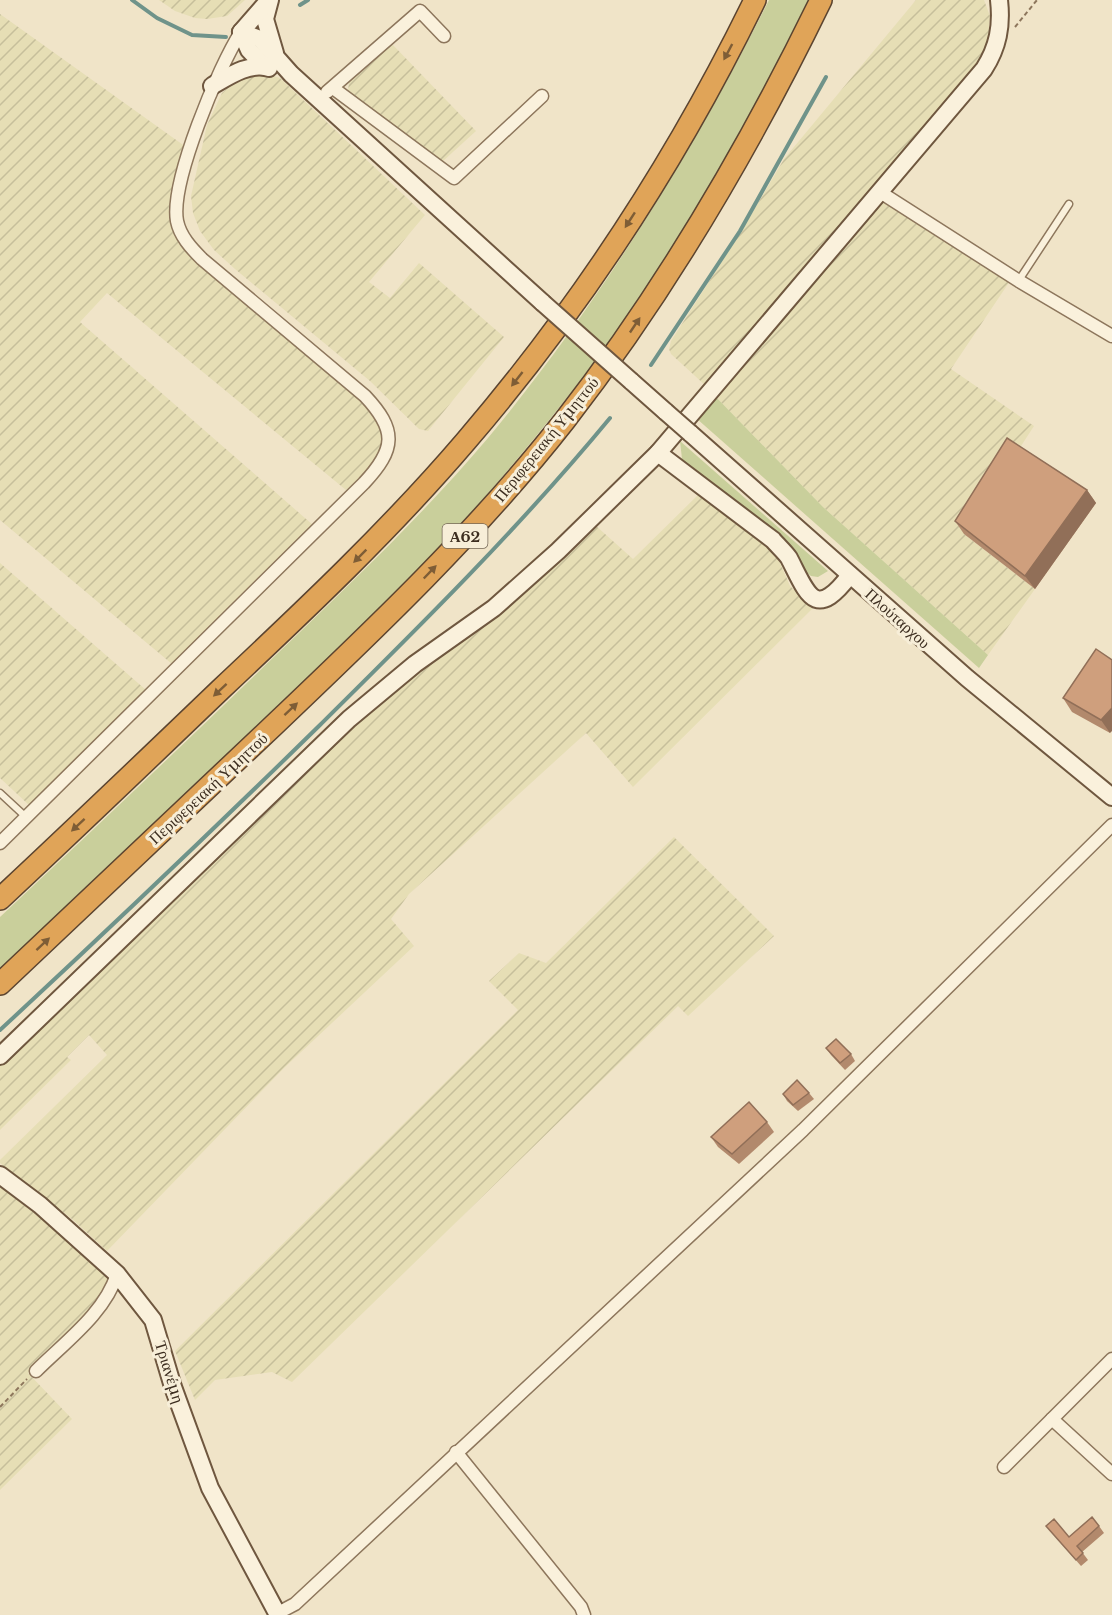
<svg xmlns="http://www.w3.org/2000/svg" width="1112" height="1615" viewBox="0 0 1112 1615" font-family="'Libre Baskerville',serif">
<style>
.farmland{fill:url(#farmland-furrows)}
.grass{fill:#c9cf9b}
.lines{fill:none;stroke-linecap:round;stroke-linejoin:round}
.stream{stroke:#6f938a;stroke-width:4}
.lane-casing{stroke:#8d765c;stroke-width:9}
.street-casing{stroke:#8d765c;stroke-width:15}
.secondary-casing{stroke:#6f573f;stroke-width:20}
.highway-casing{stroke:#5b4430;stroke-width:24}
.path{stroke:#8d765c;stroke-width:2;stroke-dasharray:4.5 3;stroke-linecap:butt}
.lane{stroke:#faf1dc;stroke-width:6}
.street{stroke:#faf1dc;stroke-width:12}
.secondary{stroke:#faf1dc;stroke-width:16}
.highway{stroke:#e0a458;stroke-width:21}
.secondary-bridge-casing{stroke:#6f573f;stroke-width:20;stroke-linecap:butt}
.secondary-bridge{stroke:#faf1dc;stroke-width:16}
.wall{fill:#b2896c}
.shaded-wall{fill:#916f58}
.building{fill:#cf9f7d;stroke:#916f58;stroke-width:1.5}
.oneway{fill:#7e5d36}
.labels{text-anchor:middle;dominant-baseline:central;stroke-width:6;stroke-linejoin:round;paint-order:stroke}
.shield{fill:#f7eed8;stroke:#756857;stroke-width:1.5}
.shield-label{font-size:15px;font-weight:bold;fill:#3d2e20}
.street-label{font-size:16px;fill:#3d2e20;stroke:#f7eed8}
</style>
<defs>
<pattern id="farmland-furrows" width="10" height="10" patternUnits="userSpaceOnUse" patternTransform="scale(1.5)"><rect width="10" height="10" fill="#e6deb5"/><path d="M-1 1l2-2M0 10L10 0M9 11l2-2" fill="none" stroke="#c6bf9b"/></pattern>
</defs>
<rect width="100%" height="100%" fill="#f0e4c8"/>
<g class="farmland">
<polygon points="159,0 245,0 227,16 207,19 195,18 175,11"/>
<polygon points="916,0 984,0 990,16 988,39 982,57 706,386 671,354 669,349 671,341 744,227 784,159"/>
<polygon points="0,14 186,147 175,232 359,395 377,415 385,443 372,468 346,490 107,293 80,322 313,525 172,664 0,520"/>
<polygon points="392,44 476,131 442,162 348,91 349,82"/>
<polygon points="257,71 280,78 425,215 369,282 390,298 419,263 504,337 428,431 419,429 370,381 235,269 214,250 200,231 193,213 191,196 207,125 222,93 238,78"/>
<polygon points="882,197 1010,281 951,369 1034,426 964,534 1035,589 988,655 823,507 714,395"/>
<polygon points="701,492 776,553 790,586 813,608 633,787 586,733 409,894 391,919 414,946 284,1068 107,1251 72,1219 0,1163 0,1160 107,1055 89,1035 67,1057 71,1060 0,1130 0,1063 238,833 399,683 491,619 545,574 595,525 633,559"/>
<polygon points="0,563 146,690 30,806 0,778"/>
<polygon points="674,837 774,936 688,1016 678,1006 292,1382 272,1372 215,1380 195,1400 175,1351 518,1010 489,981 519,953 546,963"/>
<polygon points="0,1185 62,1231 112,1278 101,1299 28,1373 72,1419 0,1490"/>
</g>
<g class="grass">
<path d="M769 0H813C783 56 756 114 724 169 632 324 520 465 395 595L0 969V917C93 830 185 743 277 654 349 585 423 515 488 438 599 304 691 155 769 0Z"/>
<polygon points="714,395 823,507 988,655 979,668 696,418"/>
<polygon points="680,441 828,571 818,577 811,576 805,571 778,536 690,468 682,459"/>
</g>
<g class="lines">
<g class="stream">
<polyline points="132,0 157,18 192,35 226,37"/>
<polyline points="300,5 308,0"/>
<polyline points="651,365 740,231 826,77"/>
<path d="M0 1030C108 930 215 828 321 724 421 625 520 527 610 418"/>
</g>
<g class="lane-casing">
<g id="lane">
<polyline points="1019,280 1069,204"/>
<polyline points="0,793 26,817"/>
</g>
</g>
<g class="street-casing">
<g id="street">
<polyline points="333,88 454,178 542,96"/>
<polyline points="327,92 420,11 444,36"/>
<polyline points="880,192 1019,281 1112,336"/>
<path d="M0 843 364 483C396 449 397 430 365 396L202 259C191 248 180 236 177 221 170 182 219 66 241 32"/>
<polyline points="1112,1359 1052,1419 1112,1474"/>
<path d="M36 1371C65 1342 105 1313 117 1274"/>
<polyline points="456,1452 581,1607 584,1615"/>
<polyline points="1004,1467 1052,1419"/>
<polyline points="278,1613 295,1604 803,1130 1112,825"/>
</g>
</g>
<g class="secondary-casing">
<g id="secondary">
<polyline points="270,0 265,19 275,53"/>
<polyline points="241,32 260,39 291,74 543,303"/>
<polyline points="265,67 249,50 241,32 269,0"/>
<path d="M212 86C229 76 249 62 269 68"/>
<polyline points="631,381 666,412"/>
<polyline points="690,433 967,678 1112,797"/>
<path d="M658 453 773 540C778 546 785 552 789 558 808 595 815 621 850 575"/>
<path d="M0 1056 349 719 415 664 494 608 558 551 658 453 984 69C998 47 1002 26 999 0"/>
<polyline points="0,1175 40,1205 117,1274 153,1320 173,1387 210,1488 278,1615"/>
</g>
</g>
<g class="highway-casing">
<g id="highway">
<path d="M0 899C74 830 147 760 220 690 305 610 390 530 466 441 580 308 678 158 755 0"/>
<path d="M0 984C91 898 182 812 274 725 375 629 478 531 565 420 666 290 749 148 821 0"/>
</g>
</g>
<g class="path">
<polyline points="1015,27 1037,0"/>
<polyline points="0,1407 27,1379"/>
</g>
<use href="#lane" class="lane"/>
<use href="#street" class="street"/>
<use href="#secondary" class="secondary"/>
<use href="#highway" class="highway"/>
<g class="secondary-bridge-casing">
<g id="secondary-bridge">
<polyline points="543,303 631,381"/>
<polyline points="666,412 690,433"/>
</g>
</g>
<use href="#secondary-bridge" class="secondary-bridge"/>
</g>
<g class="wall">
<polygon points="1087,490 1096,503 1035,589 964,534 955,521"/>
<polygon points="1112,660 1110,733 1072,712 1063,698"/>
<polygon points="826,1048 851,1054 855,1061 845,1070 831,1055"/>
<polygon points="809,1093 814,1099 798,1111 787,1101 783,1094"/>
<polygon points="767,1122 774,1132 739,1164 718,1147 711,1137"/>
<polygon points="1046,1526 1069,1537 1099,1526 1104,1533 1082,1552 1088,1560 1081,1566"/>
</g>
<g class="shaded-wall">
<polygon points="1087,490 1096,503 1035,589 1025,576"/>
<polygon points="1112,708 1112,731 1110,733 1101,720"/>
</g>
<g class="building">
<polygon points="1007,438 1087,490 1025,576 955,521"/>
<polygon points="1096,649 1112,660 1112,708 1101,720 1063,698"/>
<polygon points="836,1039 851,1054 840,1063 826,1048"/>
<polygon points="797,1080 809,1093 793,1105 783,1094"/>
<polygon points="749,1102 767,1122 732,1154 711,1137"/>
<polygon points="1092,1517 1099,1526 1077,1546 1083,1553 1076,1560 1046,1526 1054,1519 1069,1537"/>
</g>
<defs><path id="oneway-solid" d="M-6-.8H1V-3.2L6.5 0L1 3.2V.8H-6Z" transform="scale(1.5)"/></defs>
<g class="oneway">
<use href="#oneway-solid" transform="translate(728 52) rotate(118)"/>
<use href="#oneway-solid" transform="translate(630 220) rotate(123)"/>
<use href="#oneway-solid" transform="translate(635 325) rotate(-56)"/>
<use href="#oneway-solid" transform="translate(517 379) rotate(128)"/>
<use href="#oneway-solid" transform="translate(360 556) rotate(135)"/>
<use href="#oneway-solid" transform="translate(430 572) rotate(-46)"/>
<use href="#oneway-solid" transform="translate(220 690) rotate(137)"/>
<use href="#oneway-solid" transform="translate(291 709) rotate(-43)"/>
<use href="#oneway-solid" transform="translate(78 825) rotate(137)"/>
<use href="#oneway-solid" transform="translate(43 944) rotate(-43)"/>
</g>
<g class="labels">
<rect class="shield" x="442.5" y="524" width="45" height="24" rx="4.5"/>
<g class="shield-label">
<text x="465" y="536">Α62</text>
</g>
<g class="street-label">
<text transform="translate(546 439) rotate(-51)">Περιφερειακή Υμηττού</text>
<text transform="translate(898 618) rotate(42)">Πλούταρχου</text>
<text transform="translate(208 788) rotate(-43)">Περιφερειακή Υμηττού</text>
<text transform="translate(170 1372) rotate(73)">Τριανέμη</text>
</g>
</g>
</svg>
